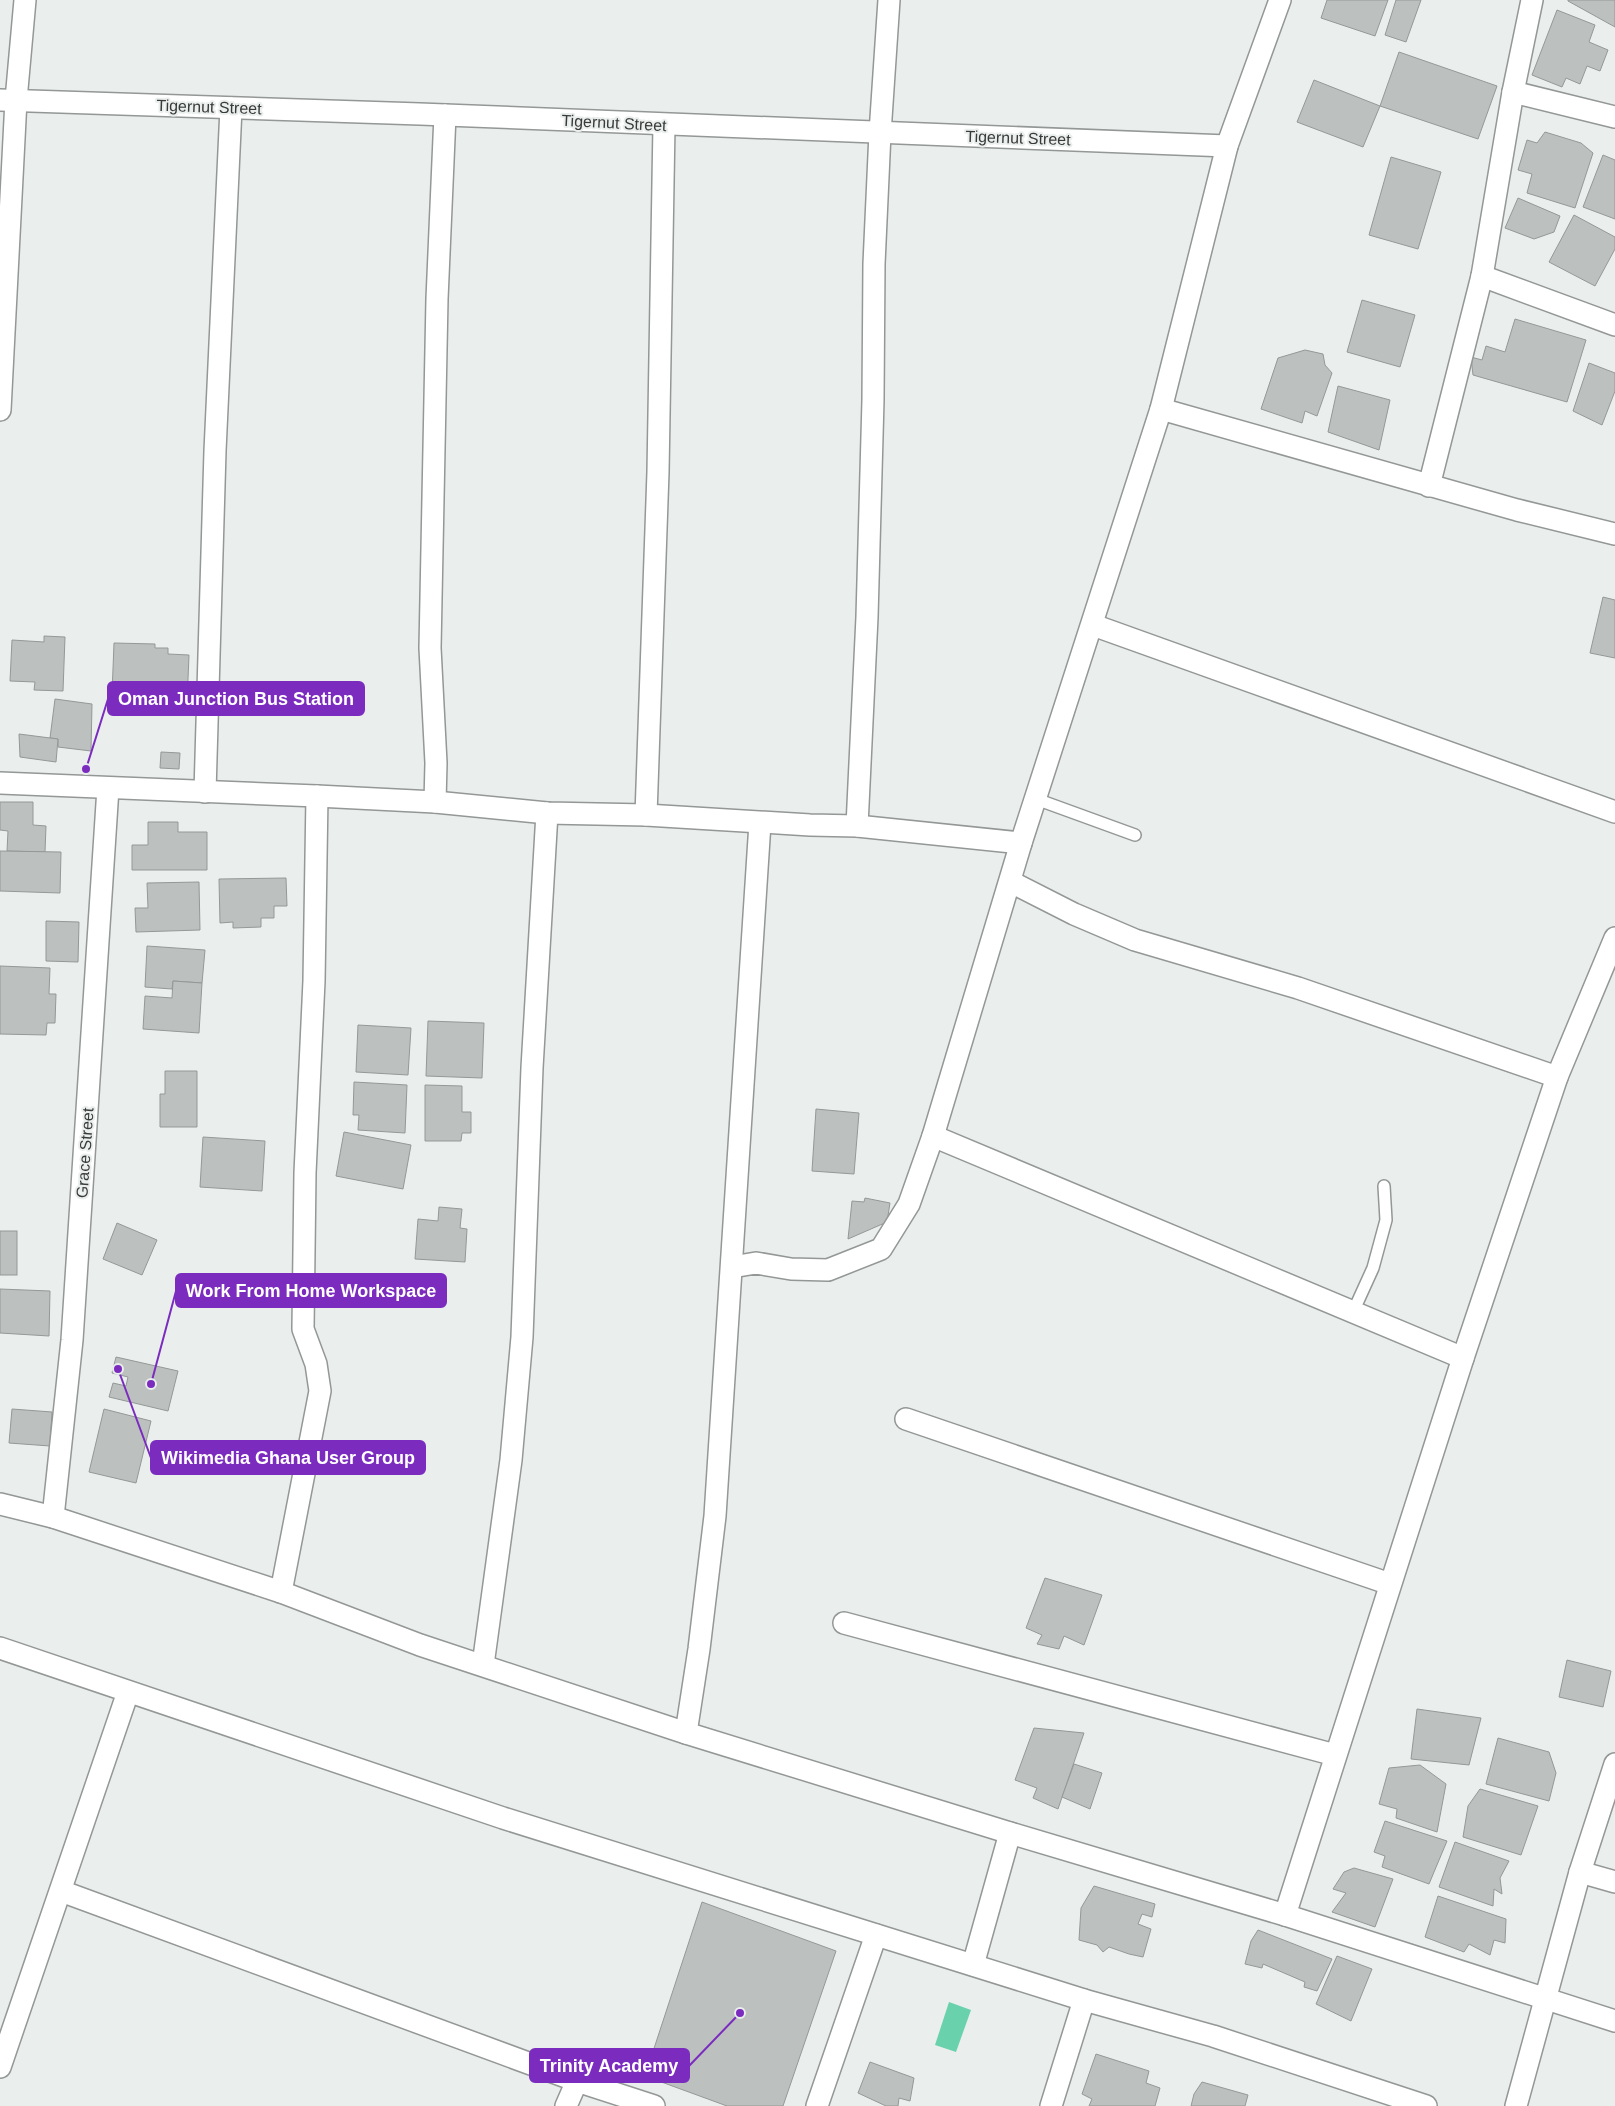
<svg xmlns="http://www.w3.org/2000/svg" width="1615" height="2106" viewBox="0 0 1615 2106" font-family="Helvetica,sans-serif">
<style>
.water{fill:#6ad1ad}
.building{fill:#bcc1bf;stroke:#949896}
.lines{fill:none;stroke-linecap:round;stroke-linejoin:round}
.service-casing{stroke:#939795;stroke-width:14}
.minor-casing{stroke:#939795;stroke-width:24}
.service{stroke:#fff;stroke-width:11}
.minor{stroke:#fff;stroke-width:21}
.labels{text-anchor:middle;dominant-baseline:central;stroke-width:4;stroke-linejoin:round;paint-order:stroke}
.street-label{font-size:16px;fill:#393a3a;stroke:#eaefed}
.leader{fill:none;stroke:#7b2cbf;stroke-width:2}
.callout-dot{fill:#7b2cbf;stroke:#eaefed;stroke-width:2}
.callout{fill:#7b2cbf;stroke:#7b2cbf;stroke-width:2}
.callout-label{font-size:18px;text-anchor:middle;font-weight:bold;fill:#fff}
</style>
<rect width="100%" height="100%" fill="#eaefed"/>
<polygon class="water" points="949,2002 971,2010 956,2052 935,2045"/>
<g class="building">
<polygon points="1327,0 1388,0 1375,36 1321,18"/>
<polygon points="1396,0 1421,0 1406,42 1385,35"/>
<polygon points="1568,0 1615,0 1615,27 1568,1"/>
<polygon points="1557,10 1595,25 1589,42 1608,50 1600,71 1587,66 1580,84 1566,78 1562,87 1532,75"/>
<polygon points="1399,52 1497,86 1478,139 1380,106"/>
<polygon points="1314,80 1380,106 1363,147 1297,122"/>
<polygon points="1545,132 1581,143 1593,153 1575,208 1527,193 1532,174 1518,170 1527,140 1537,143"/>
<polygon points="1603,155 1615,160 1615,219 1583,207"/>
<polygon points="1391,157 1441,172 1418,249 1369,235"/>
<polygon points="1518,198 1560,216 1554,232 1534,239 1505,228"/>
<polygon points="1574,215 1615,237 1615,249 1595,286 1549,262"/>
<polygon points="1362,300 1415,315 1400,367 1347,352"/>
<polygon points="1515,319 1586,340 1567,402 1473,375 1471,357 1482,360 1486,346 1505,352"/>
<polygon points="1305,350 1323,354 1325,365 1332,373 1317,416 1305,411 1302,423 1261,409 1278,358"/>
<polygon points="1589,363 1615,373 1615,391 1602,425 1573,411"/>
<polygon points="1338,386 1390,400 1379,450 1328,432"/>
<polygon points="1603,597 1615,600 1615,658 1590,653"/>
<polygon points="44,636 65,637 63,691 34,690 35,682 10,681 12,640 44,642"/>
<polygon points="114,643 155,644 155,648 168,648 168,654 189,655 187,703 170,703 168,696 112,694"/>
<polygon points="55,699 92,704 91,751 58,747 58,739 50,738"/>
<polygon points="19,734 58,739 56,762 20,757"/>
<polygon points="161,752 180,753 179,769 160,768"/>
<polygon points="0,802 33,802 33,825 46,826 45,852 7,851 8,831 0,830"/>
<polygon points="148,822 178,822 178,832 207,832 207,870 132,870 132,845 148,845"/>
<polygon points="0,851 61,852 60,893 0,891"/>
<polygon points="286,878 287,906 274,906 274,918 261,918 261,927 233,928 233,922 220,923 219,879"/>
<polygon points="199,882 200,930 136,932 135,908 148,908 147,883"/>
<polygon points="46,921 79,922 78,962 46,961"/>
<polygon points="147,946 205,950 202,983 173,981 172,989 145,987"/>
<polygon points="0,966 50,968 49,994 56,994 55,1023 47,1023 46,1035 0,1034"/>
<polygon points="173,981 202,983 199,1033 143,1029 145,996 172,998"/>
<polygon points="428,1021 484,1023 482,1078 426,1076"/>
<polygon points="358,1025 411,1028 408,1075 356,1072"/>
<polygon points="165,1071 197,1071 197,1127 160,1127 160,1094 165,1094"/>
<polygon points="354,1082 407,1085 405,1133 358,1130 359,1115 353,1115"/>
<polygon points="425,1085 462,1086 462,1112 471,1112 471,1133 462,1133 461,1141 425,1141"/>
<polygon points="816,1109 859,1113 854,1174 812,1171"/>
<polygon points="344,1132 411,1145 403,1189 336,1176"/>
<polygon points="203,1137 265,1141 262,1191 200,1187"/>
<polygon points="865,1198 890,1203 887,1222 848,1239 852,1201 864,1202"/>
<polygon points="439,1207 462,1209 460,1228 467,1229 465,1262 415,1259 418,1219 438,1221"/>
<polygon points="117,1223 157,1240 142,1275 103,1259"/>
<rect x="0" y="1231" width="17" height="44"/>
<polygon points="0,1289 50,1291 49,1336 0,1333"/>
<polygon points="116,1357 178,1371 168,1411 109,1397 113,1383 126,1386 128,1377 112,1373"/>
<polygon points="12,1409 52,1412 50,1446 9,1443"/>
<polygon points="104,1409 151,1421 136,1483 89,1472"/>
<polygon points="1045,1578 1102,1595 1084,1645 1064,1636 1059,1649 1037,1644 1042,1635 1026,1628"/>
<polygon points="1567,1660 1611,1671 1603,1707 1559,1697"/>
<polygon points="1417,1709 1481,1718 1469,1765 1411,1759"/>
<polygon points="1034,1728 1084,1733 1058,1809 1033,1798 1037,1788 1015,1780"/>
<polygon points="1498,1738 1549,1752 1556,1773 1549,1801 1486,1784"/>
<polygon points="1074,1764 1102,1773 1090,1809 1062,1797"/>
<polygon points="1420,1765 1446,1784 1437,1832 1396,1818 1397,1809 1379,1804 1389,1768"/>
<polygon points="1480,1789 1538,1806 1521,1855 1463,1837 1468,1806"/>
<polygon points="1385,1821 1447,1841 1429,1884 1382,1867 1385,1856 1374,1852"/>
<polygon points="1455,1842 1509,1861 1500,1878 1502,1894 1494,1889 1493,1906 1439,1887"/>
<polygon points="1354,1868 1393,1879 1375,1927 1332,1912 1346,1893 1333,1889 1344,1872"/>
<polygon points="1094,1886 1155,1904 1152,1917 1142,1914 1138,1924 1151,1929 1143,1957 1129,1954 1109,1947 1103,1952 1097,1945 1079,1940 1081,1908"/>
<polygon points="1438,1896 1506,1919 1505,1943 1494,1940 1490,1955 1469,1944 1464,1952 1425,1937"/>
<polygon points="702,1902 836,1951 783,2106 727,2106 645,2076"/>
<polygon points="1258,1930 1332,1959 1317,1991 1304,1987 1305,1982 1263,1964 1262,1968 1245,1964 1251,1941"/>
<polygon points="1337,1956 1372,1969 1351,2021 1316,2004"/>
<polygon points="1096,2054 1149,2071 1146,2083 1160,2088 1155,2106 1089,2106 1092,2099 1082,2094"/>
<polygon points="870,2062 914,2078 910,2101 899,2098 898,2106 886,2106 858,2093"/>
<polygon points="1202,2082 1248,2095 1245,2106 1191,2106 1194,2094"/>
</g>
<g class="lines">
<g class="service-casing">
<g id="service">
<polyline points="1036,799 1135,835"/>
<polyline points="1353,1312 1373,1268 1386,1220 1384,1186"/>
</g>
</g>
<g class="minor-casing">
<g id="minor">
<polyline points="1513,92 1615,117"/>
<polyline points="0,100 420,114 1227,146"/>
<polyline points="1482,276 1615,325"/>
<polyline points="1161,409 1517,510 1615,534"/>
<polyline points="0,410 16,100 25,0"/>
<polyline points="1429,486 1482,276 1513,92 1532,0"/>
<polyline points="1093,625 1615,812"/>
<polyline points="0,783 317,796 435,802 547,813 646,815 810,825 857,826 1021,843"/>
<polyline points="205,792 215,451 231,108"/>
<polyline points="435,802 436,763 430,648 437,299 445,115"/>
<polyline points="646,815 658,472 664,125"/>
<polyline points="857,826 867,617 873,400 874,264 880,133 889,0"/>
<polyline points="1011,882 1074,914 1135,940 1298,988 1557,1077"/>
<polyline points="933,1136 1463,1358"/>
<polyline points="732,1267 756,1263 791,1269 828,1270 881,1249 909,1204 933,1136 1021,843 1161,409 1227,146 1280,0"/>
<polyline points="906,1419 1390,1584"/>
<polyline points="0,1504 53,1517 281,1592 420,1645 686,1733 1010,1833 1285,1915 1615,2021"/>
<polyline points="53,1517 72,1340 108,788"/>
<polyline points="281,1592 320,1391 316,1364 303,1329 305,1173 314,981 317,796"/>
<polyline points="844,1623 1335,1755"/>
<polyline points="0,1648 503,1818 1084,2000 1213,2036 1426,2106"/>
<polyline points="483,1665 511,1460 522,1337 532,1068 547,813"/>
<polyline points="686,1733 699,1649 715,1516 760,823"/>
<polyline points="1580,1872 1615,1882"/>
<polyline points="61,1891 577,2081 654,2106"/>
<polyline points="1285,1915 1463,1358 1557,1077 1615,938"/>
<polyline points="973,1965 1010,1833"/>
<polyline points="0,2067 128,1692"/>
<polyline points="566,2106 577,2081"/>
<polyline points="817,2106 876,1935"/>
<polyline points="1051,2106 1084,2000"/>
<polyline points="1516,2106 1580,1872 1615,1764"/>
</g>
</g>
<use href="#service" class="service"/>
<use href="#minor" class="minor"/>
</g>
<g class="labels">
<g class="street-label">
<text transform="translate(209 107) rotate(2)">Tigernut Street</text>
<text transform="translate(614 123) rotate(3)">Tigernut Street</text>
<text transform="translate(1018 138) rotate(2)">Tigernut Street</text>
<text transform="translate(85 1153) rotate(-86)">Grace Street</text>
</g>
</g>
<path class="leader" d="M86 769L108 699M151 1384L176 1291M118 1369L151 1458M740 2013L689 2066"/>
<g class="callout-dot">
<circle cx="86" cy="769" r="5"/>
<circle cx="151" cy="1384" r="5"/>
<circle cx="118" cy="1369" r="5"/>
<circle cx="740" cy="2013" r="5"/>
</g>
<g class="callout">
<rect x="108" y="682" width="256" height="33" rx="5"/>
<rect x="176" y="1274" width="270" height="33" rx="5"/>
<rect x="151" y="1441" width="274" height="33" rx="5"/>
<rect x="530" y="2049" width="159" height="33" rx="5"/>
</g>
<g class="callout-label">
<text x="236" y="705">Oman Junction Bus Station</text>
<text x="311" y="1297">Work From Home Workspace</text>
<text x="288" y="1464">Wikimedia Ghana User Group</text>
<text x="609" y="2072">Trinity Academy</text>
</g>
</svg>
